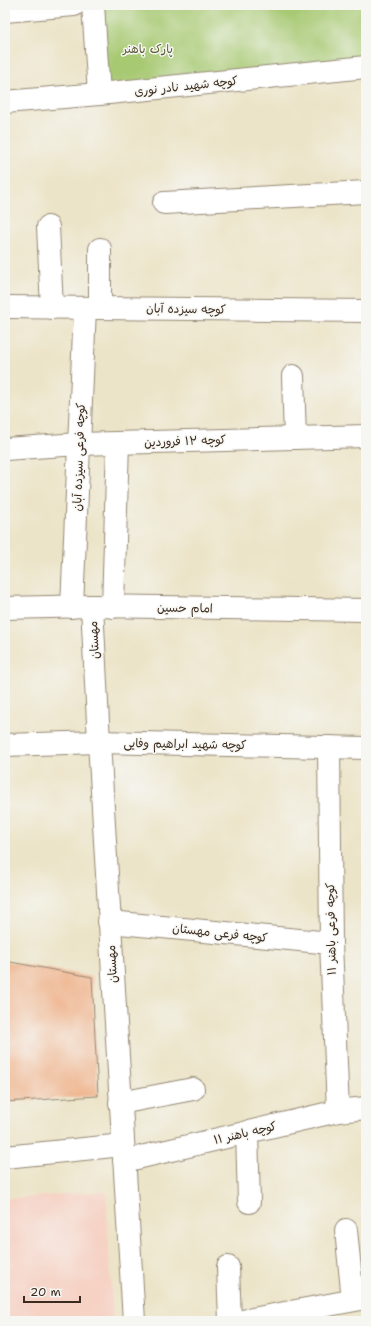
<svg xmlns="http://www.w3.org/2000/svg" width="371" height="1326" viewBox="0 0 371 1326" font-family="'Shantell Sans','Playpen Sans Arabic',sans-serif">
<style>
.built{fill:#f6d2c5}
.park{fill:#a7c972;stroke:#717a48}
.building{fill:#efb48d}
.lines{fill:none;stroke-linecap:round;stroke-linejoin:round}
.street-casing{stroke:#948773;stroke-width:24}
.street{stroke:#fff;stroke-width:22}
.labels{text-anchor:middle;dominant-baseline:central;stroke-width:3;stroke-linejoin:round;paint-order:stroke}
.park-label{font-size:12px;fill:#5b5a37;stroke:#f6f6f2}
.street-label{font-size:12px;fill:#3b2a1e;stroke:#f6f6f2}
</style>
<rect width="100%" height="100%" fill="#f6f6f2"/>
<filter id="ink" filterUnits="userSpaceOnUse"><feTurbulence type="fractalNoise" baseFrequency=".025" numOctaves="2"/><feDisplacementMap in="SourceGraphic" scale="8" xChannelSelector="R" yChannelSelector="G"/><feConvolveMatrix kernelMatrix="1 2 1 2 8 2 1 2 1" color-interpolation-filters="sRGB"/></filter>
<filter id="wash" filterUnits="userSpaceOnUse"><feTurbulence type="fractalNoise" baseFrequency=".012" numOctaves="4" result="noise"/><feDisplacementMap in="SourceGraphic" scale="16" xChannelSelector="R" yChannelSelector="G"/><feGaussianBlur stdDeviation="0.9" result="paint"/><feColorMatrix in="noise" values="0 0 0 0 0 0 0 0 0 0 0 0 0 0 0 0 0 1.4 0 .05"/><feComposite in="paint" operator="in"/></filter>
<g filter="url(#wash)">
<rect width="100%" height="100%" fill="#ece4c8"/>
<polygon class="built" points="106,1191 113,1321 5,1321 5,1199"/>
<polygon class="park" points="103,5 366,5 366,71 105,99"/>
<g id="blocks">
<polygon class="building" points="5,961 92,977 98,1096 5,1102"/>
</g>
</g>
<g filter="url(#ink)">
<use href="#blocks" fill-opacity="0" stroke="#948773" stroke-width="1"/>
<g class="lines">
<g class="street-casing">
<g id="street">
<polyline points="93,5 99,94"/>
<polyline points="5,11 74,5"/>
<polyline points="5,102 99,94 366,67"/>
<polyline points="164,203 366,192"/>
<polyline points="48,227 52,308"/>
<polyline points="100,249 100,308"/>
<polyline points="5,307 366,311"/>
<polyline points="293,376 295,438"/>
<polyline points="5,449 79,444 366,436"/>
<polyline points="92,606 99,742 134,1321"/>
<polyline points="72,607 85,308"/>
<polyline points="113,607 118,443"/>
<polyline points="5,608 92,606 366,610"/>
<polyline points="5,745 99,742 366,748"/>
<polyline points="329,747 331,943 338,1111"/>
<polyline points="109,922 331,943"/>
<polyline points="120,1103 193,1089"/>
<polyline points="247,1132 249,1202"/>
<polyline points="5,1157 123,1145"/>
<polyline points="124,1161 338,1111 366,1108"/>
<polyline points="346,1230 353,1300"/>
<polyline points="228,1267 230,1321"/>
<polyline points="242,1321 366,1298"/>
</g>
</g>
<use href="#street" class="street"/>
</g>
</g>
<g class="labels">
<g class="park-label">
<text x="148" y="49">پارک باهنر</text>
</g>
<g class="street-label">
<text transform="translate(186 86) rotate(-6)">کوچه شهید نادر نوری</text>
<text transform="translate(186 309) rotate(1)">کوچه سیزده آبان</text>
<text transform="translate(185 441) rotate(-2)">کوچه ۱۲ فروردین</text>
<text transform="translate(79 457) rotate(-88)">کوچه فرعی سیزده آبان</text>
<text transform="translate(185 608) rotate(1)">امام حسین</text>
<text transform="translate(94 640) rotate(-93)">مهستان</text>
<text transform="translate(185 744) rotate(1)">کوچه شهید ابراهیم وفایی</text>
<text transform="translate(331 929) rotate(-91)">کوچه فرعی باهنر ۱۱</text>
<text transform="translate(220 933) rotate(6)">کوچه فرعی مهستان</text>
<text transform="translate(112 964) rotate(-93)">مهستان</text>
<text transform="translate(245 1133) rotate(-13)">کوچه باهنر ۱۱</text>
</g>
</g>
<rect width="371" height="1326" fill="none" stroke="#f6f6f2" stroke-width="20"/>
<path d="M24 1296v6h56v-6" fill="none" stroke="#3b2a1e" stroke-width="2"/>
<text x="30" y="1296" font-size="12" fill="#3b2a1e" stroke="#f6f6f2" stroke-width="3" paint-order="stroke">20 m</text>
</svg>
